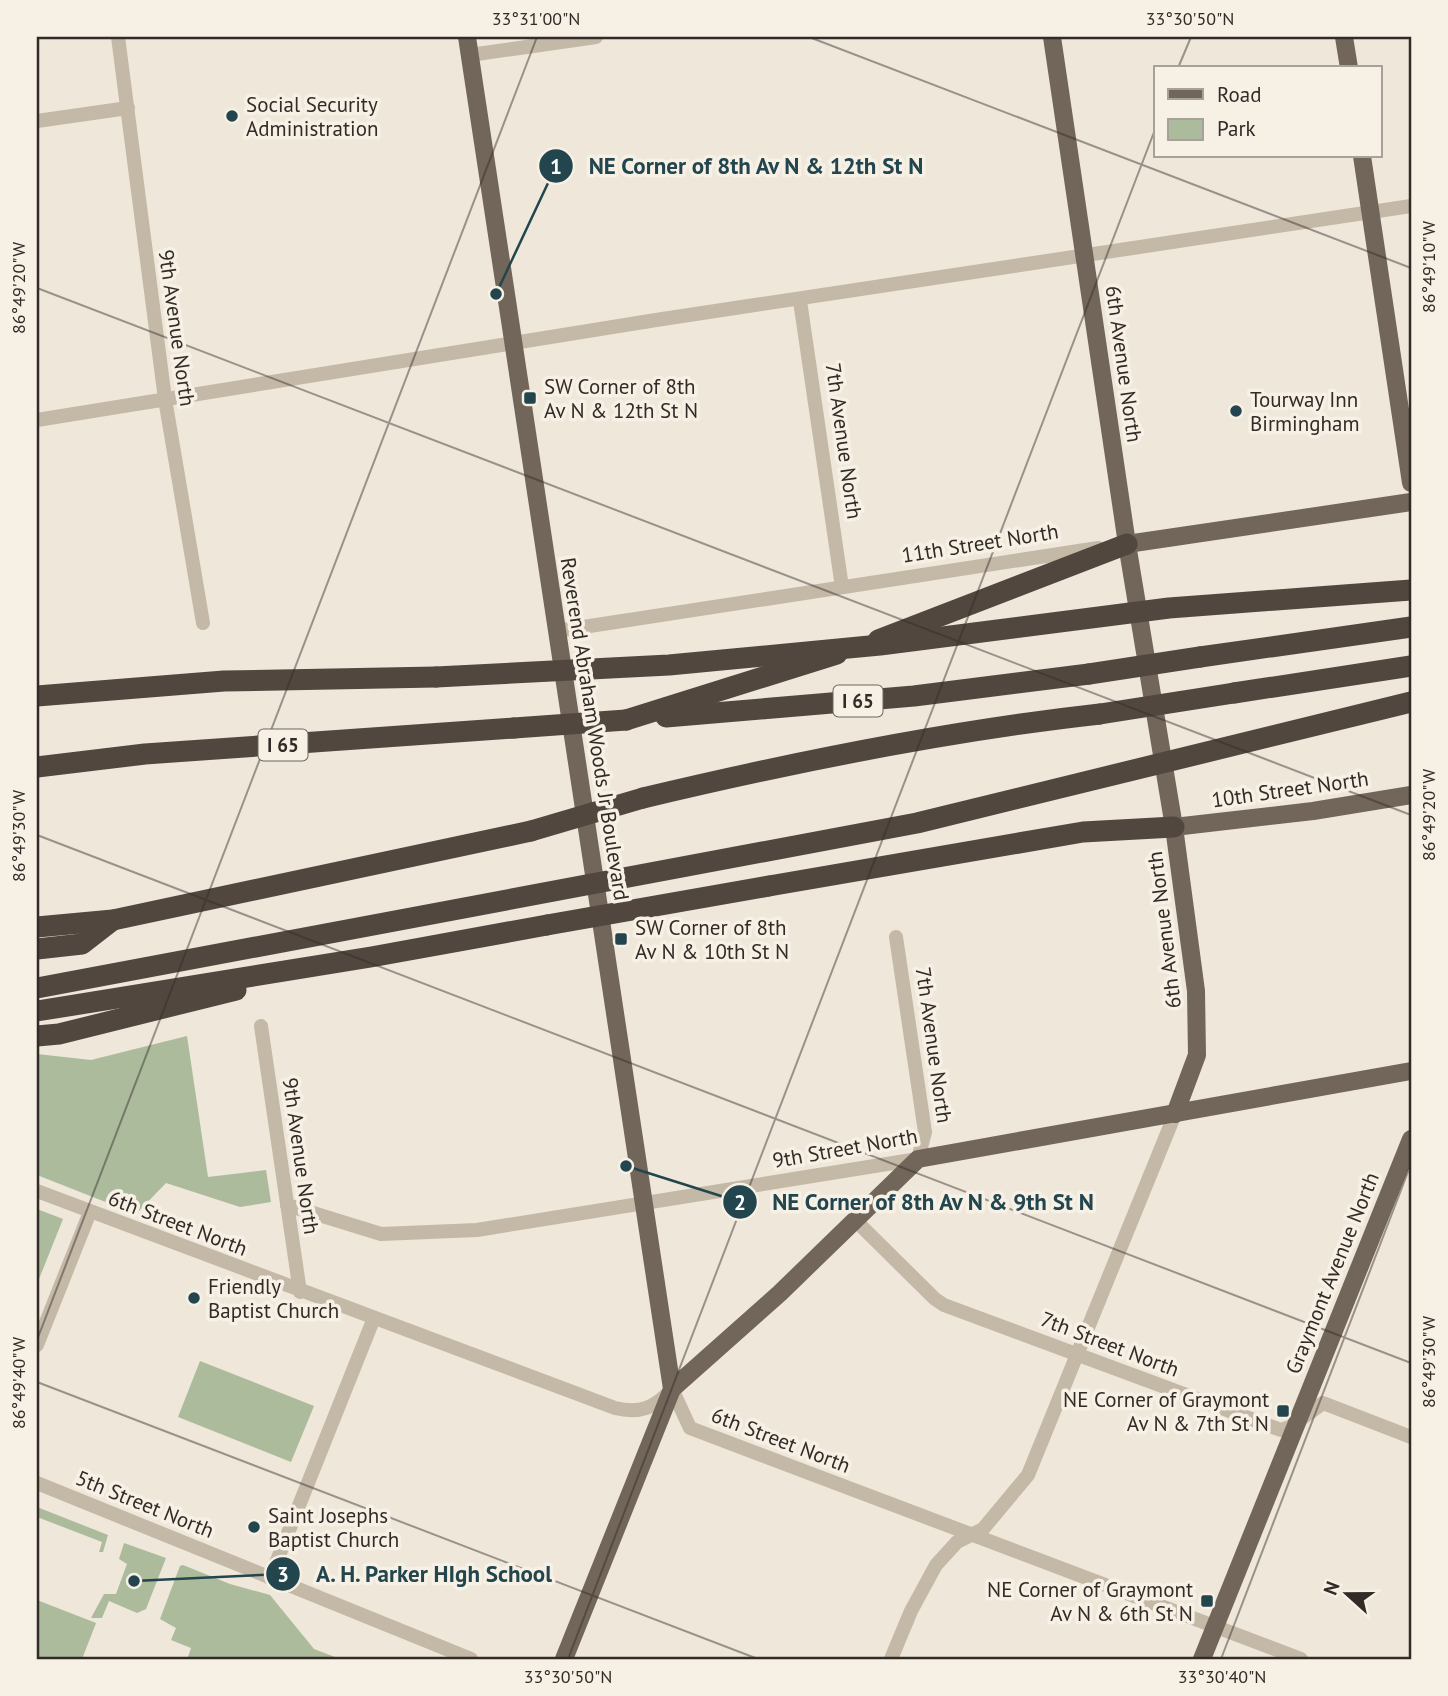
<svg xmlns="http://www.w3.org/2000/svg" width="1448" height="1696" viewBox="0 0 1448 1696" font-family="'PT Sans',sans-serif">
<style>
.green{fill:#acbb9c}
.lines{fill:none;stroke-linecap:round;stroke-linejoin:round}
.minor{stroke:#c4b8a7;stroke-width:14}
.major{stroke:#726559;stroke-width:18}
.highway{stroke:#51473f;stroke-width:21}
.highway-bridge{stroke:#51473f;stroke-width:21}
.ticks{fill:none;stroke:#322b27;stroke-width:2;stroke-opacity:0.45}
.poi-dot{fill:#22454e;stroke:#f6f0e5;stroke-width:2.5}
.labels{text-anchor:middle;dominant-baseline:central;stroke-width:7;stroke-linejoin:round;paint-order:stroke}
.shield{fill:#f6f0e5;stroke:#6d6660;stroke-width:2}
.shield-label{font-size:19px;font-weight:bold;fill:#322b27}
.poi-label{font-size:21px;fill:#322b27;stroke:#f6f0e5;text-anchor:start}
.street-label{font-size:21px;fill:#322b27;stroke:#f6f0e5}
.leader{fill:none;stroke:#22454e;stroke-width:2.5}
.callout-dot{fill:#22454e;stroke:#f6f0e5;stroke-width:2.5}
.mark-label{font-size:21px;text-anchor:middle;font-weight:bold;fill:#fff}
.callout-label{font-size:23px;text-anchor:middle;font-weight:bold;fill:#22454e;stroke:#f6f0e5;stroke-width:7;stroke-linejoin:round;paint-order:stroke}
.neatline{fill:none;stroke:#322b27;stroke-width:2.5}
.ticks-label{font-size:18px;text-anchor:middle;fill:#322b27}
</style>
<rect width="100%" height="100%" fill="#eee7da"/>
<g class="green">
<polygon points="187,1036 208,1177 266,1170 271,1202 240,1207 166,1183 136,1214 37,1175 37,1054 91,1060"/>
<polygon points="37,1209 63,1219 37,1284"/>
<polygon points="200,1361 314,1406 291,1462 178,1417"/>
<polygon points="37,1507 108,1535 103,1552 99,1552 102,1542 37,1517"/>
<polygon points="124,1543 166,1558 146,1609 137,1613 109,1601 102,1618 91,1618 104,1594 116,1594 127,1564 119,1559"/>
<polygon points="183,1565 230,1584 270,1595 314,1649 340,1659 188,1657 191,1648 171,1640 176,1628 160,1619 180,1566"/>
<polygon points="37,1600 96,1623 82,1659 37,1659"/>
</g>
<g class="lines">
<g class="minor">
<polyline points="118,37 165,399 203,623"/>
<polyline points="470,55 596,37"/>
<polyline points="37,121 128,108"/>
<polyline points="800,301 842,587"/>
<polyline points="37,420 656,320 1411,206"/>
<polyline points="557,631 1098,548"/>
<polyline points="261,1026 300,1292"/>
<path d="M37 1191 615 1408C640 1414 655 1408 672 1389L690 1428 1301 1659"/>
<polyline points="287,1205 381,1234 477,1230 918,1159 925,1132 896,937"/>
<polyline points="854,1219 935,1299 944,1305 1281,1430 1290,1427 1323,1403 1411,1437"/>
<polyline points="37,1345 90,1212"/>
<polyline points="37,1483 471,1659"/>
<polyline points="270,1578 374,1318"/>
<polyline points="891,1659 911,1611 936,1565 957,1542 983,1529 1028,1475 1175,1114"/>
</g>
<g class="major">
<polyline points="467,37 672,1389 564,1659"/>
<polyline points="1052,37 1127,544 1174,827 1196,991 1197,1055 1175,1114"/>
<polyline points="1344,37 1349,68"/>
<polyline points="1362,156 1411,483"/>
<polyline points="1127,544 1411,502"/>
<polyline points="1174,827 1313,811 1411,795"/>
<polyline points="672,1389 780,1293 918,1159 1411,1071"/>
<polyline points="1202,1659 1411,1139"/>
</g>
<g class="highway">
<polyline points="878,640 1127,544"/>
<polyline points="1200,657 1411,627"/>
<polyline points="1234,693 1411,666"/>
<polyline points="37,696 224,681 436,677"/>
<polyline points="666,717 914,696 1089,674"/>
<polyline points="626,720 837,654"/>
<polyline points="37,767 145,754 514,728"/>
<path d="M643 798C794 762 946 731 1100 714"/>
<polyline points="769,886 1083,832 1174,827"/>
<polyline points="37,927 113,920 531,831"/>
<polyline points="37,949 82,944 113,920"/>
<polyline points="37,1011 371,957 547,925"/>
<polyline points="37,1036 59,1034 236,990"/>
</g>
<g class="highway-bridge">
<polyline points="1089,674 1200,657"/>
<polyline points="436,677 669,665 880,645 1169,608 1411,590"/>
<polyline points="1100,714 1234,693"/>
<polyline points="514,728 626,720"/>
<polyline points="531,831 643,798"/>
<polyline points="547,925 769,886"/>
<polyline points="37,988 917,823 1411,702"/>
</g>
</g>
<path class="ticks" d="M809 37 1411 268M1178 68 1191 37M37 288 1411 815M37 835 1411 1363M37 1340 537 37M37 1382 758 1659M568 1659 1156 127M1221 1659 1411 1164"/>
<g class="poi-dot">
<circle cx="232" cy="116" r="7"/>
<rect x="523" y="391" width="14" height="14" rx="3.5"/>
<circle cx="1236" cy="411" r="7"/>
<rect x="614" y="932" width="14" height="14" rx="3.5"/>
<circle cx="194" cy="1298" r="7"/>
<rect x="1276" y="1404" width="14" height="14" rx="3.5"/>
<circle cx="254" cy="1527" r="7"/>
<rect x="1200" y="1594" width="14" height="14" rx="3.5"/>
</g>
<g class="labels">
<g class="shield">
<rect x="833.5" y="685.5" width="49" height="31" rx="5"/>
<rect x="258.5" y="729.5" width="49" height="31" rx="5"/>
</g>
<g class="shield-label">
<text x="858" y="701">I 65</text>
<text x="283" y="745">I 65</text>
</g>
<g class="poi-label">
<text x="246" y="104">Social Security<tspan x="246" dy="24">Administration</tspan></text>
<text x="544" y="386">SW Corner of 8th<tspan x="544" dy="24">Av N &amp; 12th St N</tspan></text>
<text x="1250" y="399">Tourway Inn<tspan x="1250" dy="24">Birmingham</tspan></text>
<text x="635" y="927">SW Corner of 8th<tspan x="635" dy="24">Av N &amp; 10th St N</tspan></text>
<text x="208" y="1286">Friendly<tspan x="208" dy="24">Baptist Church</tspan></text>
<text x="1269" y="1399" text-anchor="end">NE Corner of Graymont<tspan x="1269" dy="24">Av N &amp; 7th St N</tspan></text>
<text x="268" y="1515">Saint Josephs<tspan x="268" dy="24">Baptist Church</tspan></text>
<text x="1193" y="1589" text-anchor="end">NE Corner of Graymont<tspan x="1193" dy="24">Av N &amp; 6th St N</tspan></text>
</g>
<g class="street-label">
<text transform="translate(177 328) rotate(82)">9th Avenue North</text>
<text transform="translate(1124 364) rotate(82)">6th Avenue North</text>
<text transform="translate(844 441) rotate(82)">7th Avenue North</text>
<text transform="translate(980 543) rotate(-9)">11th Street North</text>
<text transform="translate(595 729) rotate(81)">Reverend Abraham Woods Jr Boulevard</text>
<text transform="translate(1290 789) rotate(-8)">10th Street North</text>
<text transform="translate(1164 930) rotate(-97)">6th Avenue North</text>
<text transform="translate(934 1045) rotate(82)">7th Avenue North</text>
<text transform="translate(845 1148) rotate(-10)">9th Street North</text>
<text transform="translate(301 1156) rotate(82)">9th Avenue North</text>
<text transform="translate(178 1223) rotate(21)">6th Street North</text>
<text transform="translate(1332 1273) rotate(-68)">Graymont Avenue North</text>
<text transform="translate(1110 1344) rotate(21)">7th Street North</text>
<text transform="translate(781 1440) rotate(21)">6th Street North</text>
<text transform="translate(145 1504) rotate(22)">5th Street North</text>
</g>
</g>
<path class="leader" d="M496 294L556 166M626 1166L740 1202M134 1581L283 1574"/>
<g class="callout-dot">
<circle cx="496" cy="294" r="7"/>
<circle cx="626" cy="1166" r="7"/>
<circle cx="134" cy="1581" r="7"/>
<circle cx="556" cy="166" r="18"/>
<circle cx="740" cy="1202" r="18"/>
<circle cx="283" cy="1574" r="18"/>
</g>
<g class="mark-label">
<text x="556" y="174">1</text>
<text x="740" y="1210">2</text>
<text x="283" y="1582">3</text>
</g>
<g class="callout-label">
<text x="756" y="174">NE Corner of 8th Av N &amp; 12th St N</text>
<text x="933" y="1210">NE Corner of 8th Av N &amp; 9th St N</text>
<text x="434" y="1582">A. H. Parker HIgh School</text>
</g>
<rect width="1448" height="1696" fill="none" stroke="#f6f0e5" stroke-width="77"/>
<rect x="1154" y="66" width="228" height="91" fill="#f6f0e5" stroke="#a8a199" stroke-width="2"/>
<rect x="1168" y="89" width="35" height="10" fill="#726559" stroke="#a8a199" stroke-width="2"/>
<text x="1217" y="102" font-size="21" fill="#322b27">Road</text>
<rect x="1168" y="119" width="35" height="21" fill="#acbb9c" stroke="#a8a199" stroke-width="2"/>
<text x="1217" y="136" font-size="21" fill="#322b27">Park</text>
<g transform="translate(1347 1594) rotate(291)" stroke="#f6f0e5" stroke-width="5" paint-order="stroke">
<path d="M0-5L12 26L0 18L-12 26Z" fill="#322b27"/>
<text y="-10" font-size="19" font-weight="bold" text-anchor="middle" fill="#322b27">N</text>
</g>
<rect x="38" y="38" width="1372" height="1620" class="neatline"/>
<g class="ticks-label">
<text x="536" y="25">33°31'00"N</text>
<text x="1190" y="25">33°30'50"N</text>
<text transform="translate(1429 267) rotate(-90)" y="6">86°49'10"W</text>
<text transform="translate(19 288) rotate(-90)" y="6">86°49'20"W</text>
<text transform="translate(1429 815) rotate(-90)" y="6">86°49'20"W</text>
<text transform="translate(19 836) rotate(-90)" y="6">86°49'30"W</text>
<text transform="translate(1429 1362) rotate(-90)" y="6">86°49'30"W</text>
<text transform="translate(19 1383) rotate(-90)" y="6">86°49'40"W</text>
<text x="568" y="1683">33°30'50"N</text>
<text x="1222" y="1683">33°30'40"N</text>
</g>
</svg>
